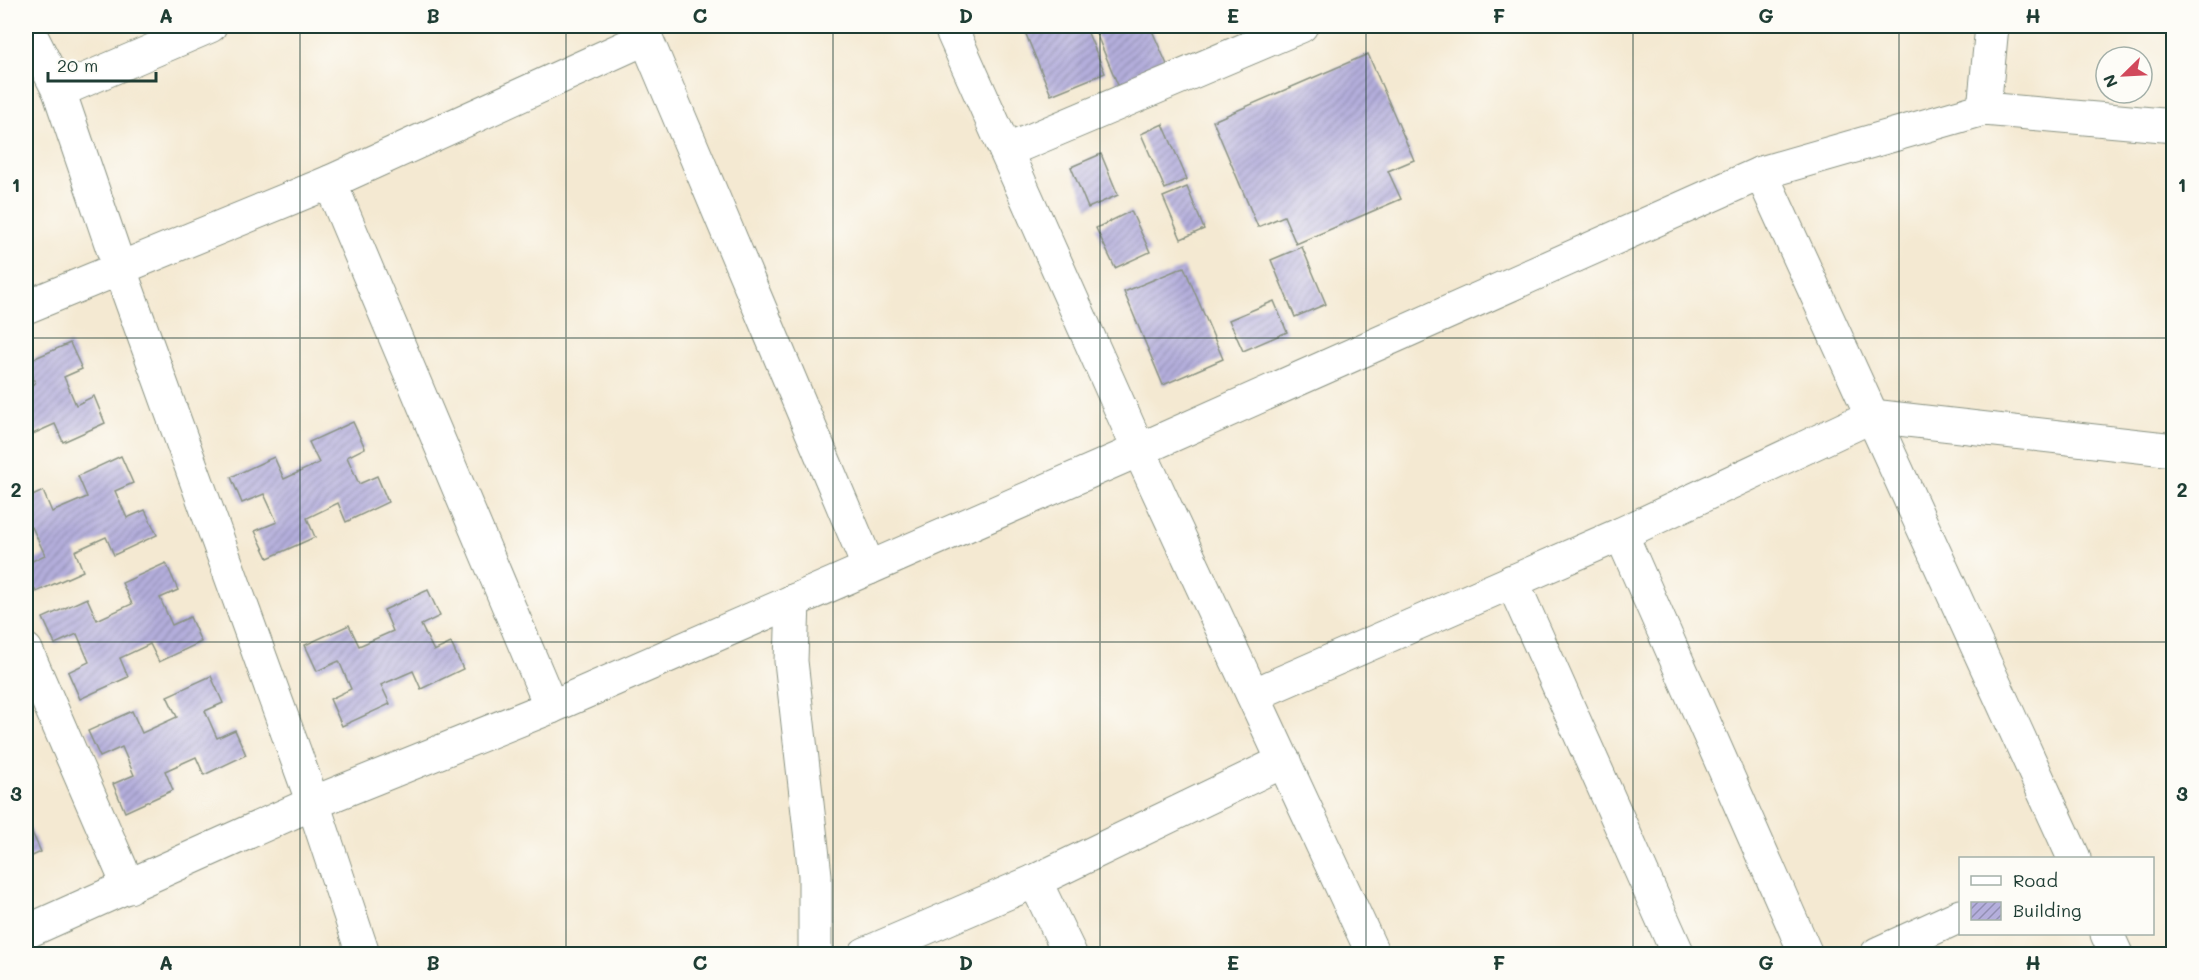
<svg xmlns="http://www.w3.org/2000/svg" width="2199" height="980" viewBox="0 0 2199 980" font-family="Mali,sans-serif">
<style>
.building{fill:url(#building-hatch)}
.lines{fill:none;stroke-linecap:round;stroke-linejoin:round}
.minor-casing{stroke:#8a9383;stroke-width:35}
.minor{stroke:#fff;stroke-width:33}
.grid{fill:none;stroke:#1f3d34;stroke-width:1.5;stroke-opacity:0.55}
.neatline{fill:none;stroke:#1f3d34;stroke-width:2}
.grid-label{font-size:20px;text-anchor:middle;font-weight:bold;fill:#1f3d34}
</style>
<defs>
<pattern id="building-hatch" width="6" height="6" patternUnits="userSpaceOnUse" patternTransform="scale(1.5)"><rect width="6" height="6" fill="#b4aedc"/><path d="M-1 1l2-2M0 6l6-6M5 7l2-2" fill="none" stroke="#928fb3"/></pattern>
</defs>
<rect width="100%" height="100%" fill="#fdfcf7"/>
<filter id="ink" filterUnits="userSpaceOnUse"><feTurbulence type="fractalNoise" baseFrequency=".0167" numOctaves="2"/><feDisplacementMap in="SourceGraphic" scale="12" xChannelSelector="R" yChannelSelector="G"/><feConvolveMatrix kernelMatrix="1 2 1 2 8 2 1 2 1" color-interpolation-filters="sRGB"/></filter>
<filter id="wash" filterUnits="userSpaceOnUse"><feTurbulence type="fractalNoise" baseFrequency=".008" numOctaves="4" result="noise"/><feDisplacementMap in="SourceGraphic" scale="24" xChannelSelector="R" yChannelSelector="G"/><feGaussianBlur stdDeviation="1.35" result="paint"/><feColorMatrix in="noise" values="0 0 0 0 0 0 0 0 0 0 0 0 0 0 0 0 0 1.4 0 .05"/><feComposite in="paint" operator="in"/></filter>
<g filter="url(#wash)">
<rect width="100%" height="100%" fill="#f4e9d2"/>
<g id="blocks">
<g class="building">
<polygon points="1027,26 1085,26 1105,73 1051,95 1023,27"/>
<polygon points="1093,26 1150,26 1169,69 1120,90"/>
<polygon points="1368,54 1414,160 1388,171 1401,199 1296,244 1284,216 1258,227 1213,121"/>
<polygon points="1163,124 1187,179 1165,189 1141,134"/>
<polygon points="1101,154 1118,195 1088,208 1071,167"/>
<polygon points="1187,187 1204,229 1181,239 1163,197"/>
<polygon points="1131,211 1150,252 1115,268 1096,228"/>
<polygon points="1302,247 1326,304 1295,317 1271,260"/>
<polygon points="1184,267 1223,359 1163,385 1124,292"/>
<polygon points="1274,301 1287,332 1243,351 1229,320"/>
<polygon points="70,343 82,369 64,377 76,405 94,396 105,423 63,442 55,424 26,437 26,388 35,383 26,362"/>
<polygon points="353,422 365,448 347,457 359,484 377,476 388,502 346,522 338,503 307,518 315,537 268,558 255,531 277,522 264,494 242,503 231,477 274,457 284,479 319,463 309,442"/>
<polygon points="121,456 133,483 115,491 127,518 145,510 157,535 114,555 106,537 75,551 83,571 36,592 26,570 26,564 45,555 32,527 26,530 26,499 43,491 52,512 87,497 78,476"/>
<polygon points="166,563 178,590 160,598 172,625 190,617 201,642 159,662 150,644 120,658 128,677 80,699 68,672 89,662 77,634 55,644 43,618 87,598 97,620 132,604 122,583"/>
<polygon points="428,590 440,616 421,625 434,651 451,643 463,669 421,689 413,671 381,685 390,704 342,726 330,699 351,689 339,661 317,671 305,645 349,625 359,646 393,631 384,610"/>
<polygon points="211,676 223,703 205,711 217,738 235,730 246,755 204,775 196,757 165,771 173,790 125,812 113,784 134,775 122,747 100,757 88,731 132,711 142,733 177,717 167,696"/>
<polygon points="29,826 41,852 26,859 26,827"/>
</g>
</g>
</g>
<g filter="url(#ink)">
<use href="#blocks" fill-opacity="0" stroke="#8a9383" stroke-width="1.5"/>
<g class="lines">
<g class="minor-casing">
<g id="minor">
<polyline points="26,26 59,91 119,267 313,803 363,954"/>
<polyline points="641,26 869,568"/>
<polyline points="950,26 1139,450 1373,954"/>
<polyline points="59,91 210,26"/>
<polyline points="1984,109 1992,26"/>
<polyline points="1006,151 1301,26"/>
<polyline points="1761,173 2074,858"/>
<polyline points="330,182 551,707"/>
<polyline points="26,307 330,182 646,38"/>
<polyline points="1621,534 1806,954"/>
<polyline points="1512,581 1678,954"/>
<polyline points="793,601 791,661 815,875 815,954"/>
<polyline points="26,650 129,887"/>
<polyline points="1253,695 1621,534 1872,416 2174,450"/>
<polyline points="1035,881 1070,954"/>
<polyline points="26,932 313,803 551,707 1139,450 1761,173 1984,109 2174,126"/>
<polyline points="2107,934 2116,954"/>
<polyline points="865,954 1035,881 1284,761"/>
<polyline points="1877,954 1960,916"/>
</g>
</g>
<use href="#minor" class="minor"/>
</g>
</g>
<path class="grid" d="M300 26V954M566 26V954M833 26V954M1100 26V954M1366 26V954M1633 26V954M1899 26V954M26 338H2174M26 642H2174"/>
<rect width="2199" height="980" fill="none" stroke="#fdfcf7" stroke-width="66"/>
<rect x="1959" y="857" width="195" height="78" fill="#fdfcf7" stroke="#a4b0a9" stroke-width="1.5"/>
<rect x="1971" y="876" width="30" height="9" fill="#ffffff" stroke="#a4b0a9" stroke-width="1.5"/>
<text x="2013" y="887" font-size="18" fill="#1f3d34">Road</text>
<rect x="1971" y="902" width="30" height="18" fill="url(#building-hatch)" stroke="#a4b0a9" stroke-width="1.5"/>
<text x="2013" y="917" font-size="18" fill="#1f3d34">Building</text>
<g transform="translate(2124 75) rotate(246)"><circle r="28" fill="#fdfcf7" stroke="#a4b0a9" stroke-width="1.5"/>
<path d="M0-4.5L10 22L0 15L-10 22Z" fill="#d1495b"/>
<text y="-9" font-size="16" font-weight="bold" text-anchor="middle" fill="#1f3d34">N</text>
</g>
<path d="M48 72v9h108v-9" fill="none" stroke="#1f3d34" stroke-width="3"/>
<text x="57" y="72" font-size="18" fill="#1f3d34" stroke="#fdfcf7" stroke-width="4.5" paint-order="stroke">20 m</text>
<rect x="33" y="33" width="2133" height="914" class="neatline"/>
<g class="grid-label">
<text x="166" y="23">A</text>
<text x="433" y="23">B</text>
<text x="700" y="23">C</text>
<text x="966" y="23">D</text>
<text x="1233" y="23">E</text>
<text x="1499" y="23">F</text>
<text x="1766" y="23">G</text>
<text x="2033" y="23">H</text>
<text x="16" y="192">1</text>
<text x="2182" y="192">1</text>
<text x="16" y="497">2</text>
<text x="2182" y="497">2</text>
<text x="16" y="801">3</text>
<text x="2182" y="801">3</text>
<text x="166" y="970">A</text>
<text x="433" y="970">B</text>
<text x="700" y="970">C</text>
<text x="966" y="970">D</text>
<text x="1233" y="970">E</text>
<text x="1499" y="970">F</text>
<text x="1766" y="970">G</text>
<text x="2033" y="970">H</text>
</g>
</svg>
